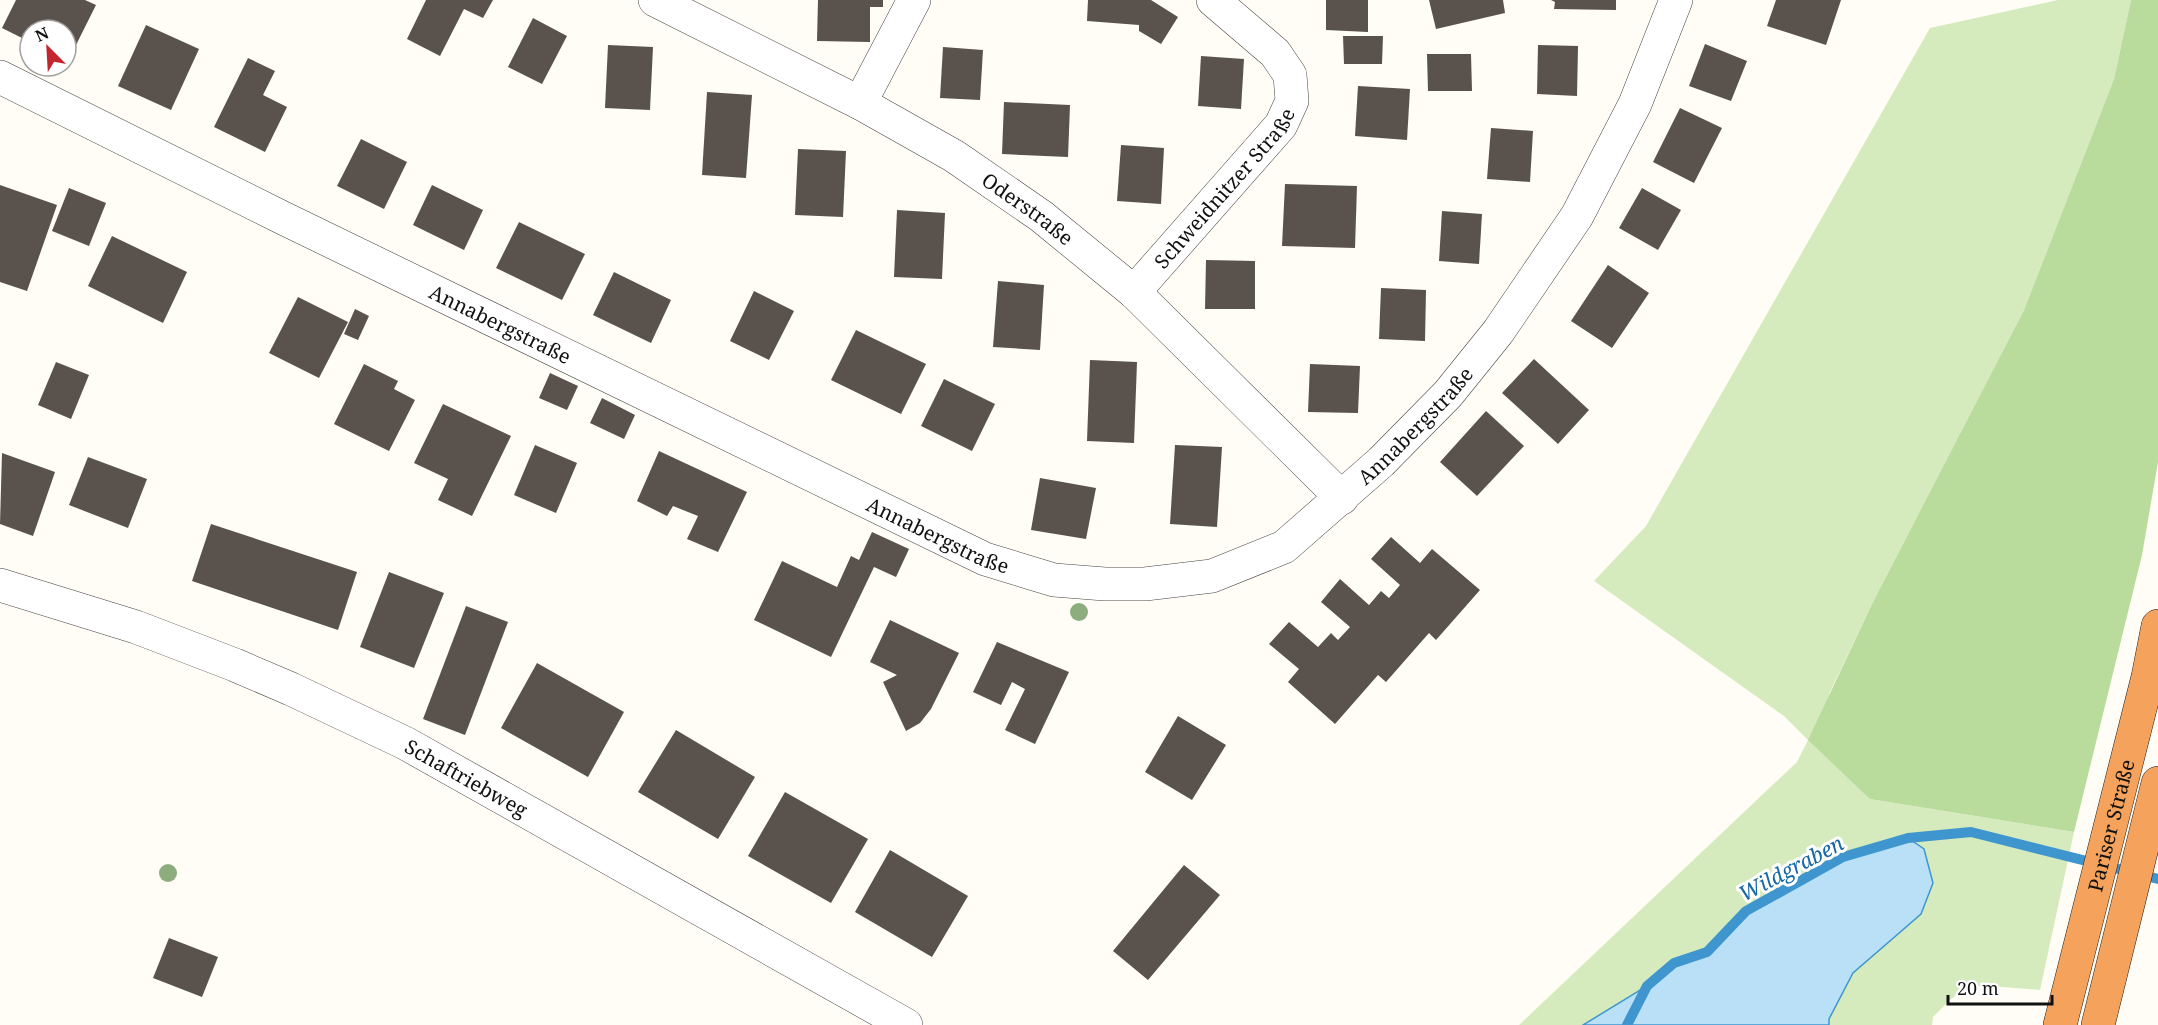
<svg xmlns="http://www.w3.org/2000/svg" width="2158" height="1025" viewBox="0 0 2158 1025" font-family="'Noto Serif',serif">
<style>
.green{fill:#d5ebbd}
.forest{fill:#b9dc9c}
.water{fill:#b9e0f7;stroke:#3f96cf;stroke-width:1.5}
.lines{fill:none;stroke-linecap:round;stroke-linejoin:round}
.stream{stroke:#3f96cf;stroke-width:10}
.building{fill:#5a524d}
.minor-casing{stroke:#444;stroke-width:34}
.highway-casing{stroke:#222;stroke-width:34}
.minor{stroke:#fff;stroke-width:33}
.highway{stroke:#f5a25d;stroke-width:33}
.tree{fill:#8dad7f}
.labels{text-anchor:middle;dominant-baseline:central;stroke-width:6;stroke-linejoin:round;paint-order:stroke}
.street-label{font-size:20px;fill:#111;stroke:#fff}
.water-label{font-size:21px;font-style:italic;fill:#1768a6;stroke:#fff}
</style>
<rect width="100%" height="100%" fill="#fffdf5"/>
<polygon class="green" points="2058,0 2131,0 2114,79 2024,310 1873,602 1829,694 1870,799 2074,832 2040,990 1990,986 1967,987 1950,1000 1933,1017 1932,1025 1829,1025 1829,1019 1852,973 1921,914 1843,857 1746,911 1707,952 1674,963 1647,986 1583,1025 1519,1025 1797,762 1808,740 1784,716 1594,581 1646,526 1930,28"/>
<polygon class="forest" points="2131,0 2158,0 2158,462 2142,555 2074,832 1870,799 1808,740 1873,602 2024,310 2114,79"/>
<polygon class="water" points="1908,838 1924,849 1933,883 1921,914 1853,973 1829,1019 1829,1025 1583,1025 1647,986 1674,963 1707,952 1746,911 1843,857"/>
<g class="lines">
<polyline class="stream" points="1627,1025 1647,986 1674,963 1707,952 1746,911 1843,857 1908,838 1971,832 2158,879"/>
</g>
<g class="building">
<polygon points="16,0 85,0 96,5 68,61 66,60 66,30 30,30 30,42 2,28"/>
<polygon points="426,0 493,0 483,18 464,9 440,56 407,39"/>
<polygon points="818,0 883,0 883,7 870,7 870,42 817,41"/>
<polygon points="1088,0 1151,0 1178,17 1161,44 1139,31 1139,25 1087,21"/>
<polygon points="1326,0 1368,0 1368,32 1326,30"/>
<polygon points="1429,0 1503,0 1505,13 1436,29"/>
<polygon points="1551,0 1616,0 1616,10 1554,9 1555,2"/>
<polygon points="1776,0 1841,0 1826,45 1767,26"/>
<polygon points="533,18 567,36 542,84 508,67"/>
<polygon points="146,25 199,49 171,110 118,86"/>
<polygon points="1343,36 1383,36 1382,64 1344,64"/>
<polygon points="1705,44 1747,61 1731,101 1689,86"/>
<polygon points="608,45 653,47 650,110 605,108"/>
<polygon points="1538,45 1578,46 1577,96 1537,94"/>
<polygon points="943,47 983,50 980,100 940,98"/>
<polygon points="1427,54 1471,54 1472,91 1428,91"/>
<polygon points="1201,56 1244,59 1241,109 1198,106"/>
<polygon points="248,58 275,71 263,95 287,107 265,152 214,127"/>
<polygon points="1358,86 1410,89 1407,140 1355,136"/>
<polygon points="707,92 752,95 746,178 702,175"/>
<polygon points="1004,102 1070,105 1068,157 1002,154"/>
<polygon points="1680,108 1722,128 1694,183 1653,162"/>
<polygon points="1491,128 1533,131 1530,182 1487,179"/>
<polygon points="361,139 407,162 384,209 337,186"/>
<polygon points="1121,145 1164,148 1161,204 1117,201"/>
<polygon points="798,149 846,151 843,217 795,215"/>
<polygon points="1285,184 1357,186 1355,248 1282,246"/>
<polygon points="0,185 57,205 27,291 0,282"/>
<polygon points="432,185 483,210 464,250 413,225"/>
<polygon points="69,188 106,203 89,246 52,231"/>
<polygon points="1642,188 1681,210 1658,250 1619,228"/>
<polygon points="897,210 945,213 942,279 894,277"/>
<polygon points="1442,211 1482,214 1479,264 1439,261"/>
<polygon points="519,222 585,254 562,300 496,268"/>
<polygon points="112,236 187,272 163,323 88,286"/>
<polygon points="1206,260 1255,261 1255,309 1205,309"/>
<polygon points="1608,265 1649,293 1612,348 1571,321"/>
<polygon points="614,272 671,300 651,343 593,315"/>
<polygon points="998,281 1044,285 1040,350 993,347"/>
<polygon points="1381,288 1426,290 1425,341 1379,339"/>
<polygon points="754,291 794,311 769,360 730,341"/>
<polygon points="298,297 348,322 319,378 269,353"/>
<polygon points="355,309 369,316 358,340 344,334"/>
<polygon points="856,330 926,364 901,414 831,380"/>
<polygon points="1534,359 1589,410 1558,444 1502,393"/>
<polygon points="1090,360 1137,362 1134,443 1087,441"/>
<polygon points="56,362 89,375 71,419 38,405"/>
<polygon points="364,364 398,381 394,389 415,400 389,451 334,424"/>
<polygon points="1310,364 1360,366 1358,413 1308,412"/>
<polygon points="550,373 578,386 567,410 539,398"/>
<polygon points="944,379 995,404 972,451 921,426"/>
<polygon points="602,398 635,415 624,439 590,423"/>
<polygon points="443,404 511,436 472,516 438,500 448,479 414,463"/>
<polygon points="1486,411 1524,446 1477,496 1440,462"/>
<polygon points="535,445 577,463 556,513 514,495"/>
<polygon points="1175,445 1222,447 1217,527 1170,524"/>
<polygon points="659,451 747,492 718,552 687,539 698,516 673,506 667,516 637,501"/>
<polygon points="2,453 55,472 33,536 0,524"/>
<polygon points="88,457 147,479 128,528 69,505"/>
<polygon points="1040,478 1096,488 1086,539 1031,530"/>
<polygon points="211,524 357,572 338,630 192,581"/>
<polygon points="872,532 909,549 896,577 874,567 831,657 754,620 782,561 837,587 851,556 859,560"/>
<polygon points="1391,537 1420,563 1432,549 1480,590 1436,640 1429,633 1386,682 1378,675 1335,724 1288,682 1299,669 1269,644 1289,622 1318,647 1331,633 1338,640 1350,627 1321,602 1340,579 1369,605 1381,591 1389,598 1400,585 1371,559"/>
<polygon points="389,572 444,593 414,668 360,647"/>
<polygon points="466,606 508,622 465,735 423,719"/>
<polygon points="890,620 959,653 931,709 920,723 906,731 883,682 897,675 870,662"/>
<polygon points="997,642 1069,672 1035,744 1005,730 1025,689 1012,682 1001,705 973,692"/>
<polygon points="537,663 624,712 588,777 501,728"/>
<polygon points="1178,716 1226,745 1192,800 1145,772"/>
<polygon points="676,730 755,777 718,839 638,792"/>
<polygon points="785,792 868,839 831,903 748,856"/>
<polygon points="890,850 968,896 932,957 855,912"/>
<polygon points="1184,865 1220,895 1148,980 1113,951"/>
<polygon points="169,938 218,957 202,997 153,978"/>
</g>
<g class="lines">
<g class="minor-casing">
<g id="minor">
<path id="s1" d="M655 0 860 103 954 156 1041 216 1134 292 1342 498"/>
<path id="s2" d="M0 77 281 217 985 559 1054 580 1105 584H1145L1212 576 1284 547 1381 462 1448 394 1498 332 1577 216 1635 104 1676 0"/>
<polyline points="860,103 914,0"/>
<path id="s3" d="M1134 292 1281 125 1292 101 1290 75 1275 53 1213 0"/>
<path id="s4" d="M0 585 136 627 235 665 291 689 405 743 906 1025"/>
</g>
</g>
<g class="highway-casing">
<g id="highway">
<path id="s5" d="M2060 1025 2148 677 2158 626"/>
<polyline points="2098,1025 2158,783"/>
</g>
</g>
<use href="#minor" class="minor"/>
<use href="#highway" class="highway"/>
</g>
<g class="tree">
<circle cx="1079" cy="612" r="9"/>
<circle cx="168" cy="873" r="9"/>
</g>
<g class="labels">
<g class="street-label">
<text stroke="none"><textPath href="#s3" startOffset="138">Schweidnitzer Straße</textPath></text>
<text stroke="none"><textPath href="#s1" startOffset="428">Oderstraße</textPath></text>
<text stroke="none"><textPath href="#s2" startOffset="558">Annabergstraße</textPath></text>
<text stroke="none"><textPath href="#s2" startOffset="1584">Annabergstraße</textPath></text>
<text stroke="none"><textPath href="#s2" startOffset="1044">Annabergstraße</textPath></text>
<text stroke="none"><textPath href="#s4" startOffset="506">Schaftriebweg</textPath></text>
<text stroke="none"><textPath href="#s5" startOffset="206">Pariser Straße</textPath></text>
</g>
<g class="water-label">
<text transform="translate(1791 868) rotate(-28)">Wildgraben</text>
</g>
</g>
<g transform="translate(48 48) rotate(336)"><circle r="28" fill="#ffffff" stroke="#a0a0a0" stroke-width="1.5"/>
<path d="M0-4.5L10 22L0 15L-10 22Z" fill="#c4262e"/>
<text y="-9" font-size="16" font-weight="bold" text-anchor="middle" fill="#111111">N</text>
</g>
<path d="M1948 995v9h104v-9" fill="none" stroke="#111111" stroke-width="3"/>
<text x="1957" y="995" font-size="18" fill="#111111" stroke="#ffffff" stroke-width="4.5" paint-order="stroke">20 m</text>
</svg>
